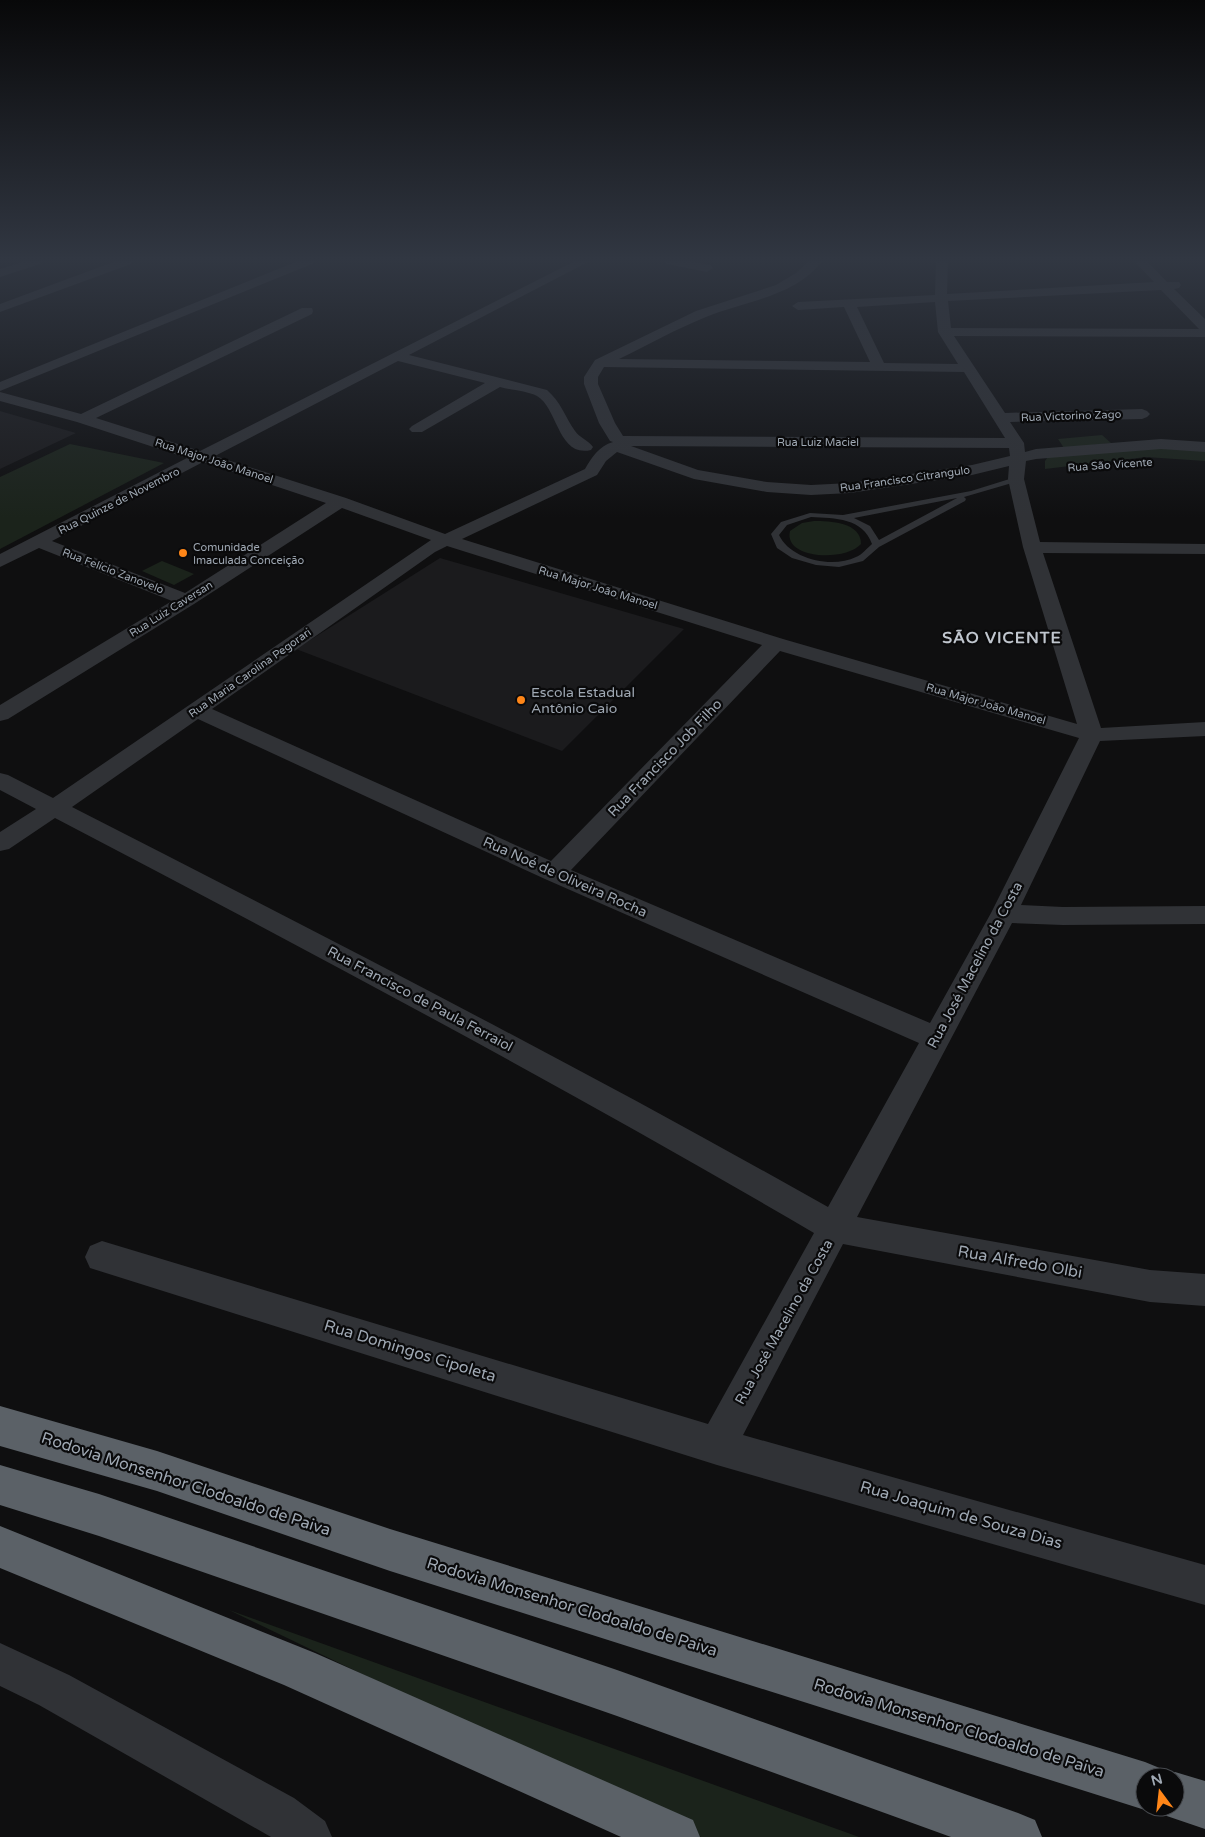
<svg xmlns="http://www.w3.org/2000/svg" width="1205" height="1837" viewBox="0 0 1205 1837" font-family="'Varela Round',sans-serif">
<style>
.built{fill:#1b1b1d}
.green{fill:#1b231b}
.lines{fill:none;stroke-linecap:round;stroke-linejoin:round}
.service{fill:#303236;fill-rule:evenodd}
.minor{fill:#303236;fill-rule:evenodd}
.motorway{fill:#5b6167;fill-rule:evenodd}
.poi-dot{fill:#ff8618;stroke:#0a0a0b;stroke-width:2}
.labels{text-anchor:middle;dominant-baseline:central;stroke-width:4.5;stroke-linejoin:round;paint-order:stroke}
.far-street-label{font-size:11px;fill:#9fa8b3;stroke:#0a0a0b}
.far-poi-label{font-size:11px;fill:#9fa8b3;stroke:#0a0a0b;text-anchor:start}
.poi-label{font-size:14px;fill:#9fa8b3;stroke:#0a0a0b;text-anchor:start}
.street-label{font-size:14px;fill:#9fa8b3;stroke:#0a0a0b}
.far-district-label{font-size:16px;font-weight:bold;letter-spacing:1px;fill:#c0c6ce;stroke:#0a0a0b}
.near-street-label{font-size:16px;fill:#9fa8b3;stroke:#0a0a0b}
</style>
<rect width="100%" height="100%" fill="#0f0f10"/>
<g class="built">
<polygon points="0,411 76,433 0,469"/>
<polygon points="440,558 684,629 562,751 296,649"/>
</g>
<g class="green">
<polygon points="1102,435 1111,443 1064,448 1058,439"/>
<polygon points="70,444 164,463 0,549 0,477"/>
<polygon points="1148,447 1205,450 1205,461 1146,457 1045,469 1045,461 1048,457"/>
<path d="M814 521C830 521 861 522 861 544 845 562 783 559 790 531L802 523Z"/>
<polygon points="162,561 194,574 174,585 142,571"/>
<polygon points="229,1610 859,1837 701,1837"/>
</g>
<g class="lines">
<path class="service" d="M1016 477 1020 479 1019 481 964 497 966 499 965 501 879 547 863 561 839 567 816 565 792 558 777 548 771 534 781 522 810 513 843 515 971 491ZM957 498 879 540 870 526 854 518ZM811 517C835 518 863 518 872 544 867 548 862 555 856 557 832 569 790 559 779 535L787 525Z"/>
<g class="minor">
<polygon points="25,261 42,261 40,264 0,277 0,269"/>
<polygon points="116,261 133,261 131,264 0,312 0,304"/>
<polygon points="298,261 314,261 312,264 0,391 0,382"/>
<path d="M575 261H590L409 355 547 390C561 402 565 417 575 431 580 438 588 440 593 447L591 450C558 458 558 408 537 396 527 391 511 390 500 387L422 432H412L409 429 412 426 485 383 398 361 215 456 346 498 445 534 585 469C592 457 599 446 613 442L610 441 599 423 584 384V377L595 360 696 311 776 285 796 273 809 261H822C795 297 745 301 706 317 676 329 648 345 619 359L870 362 844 307 798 310 792 306 798 302 935 295 936 261H948L947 294 1154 282 1134 261H1147L1167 282H1179L1181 285 1179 288 1174 289 1205 319V337L954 336 1005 413 1142 409 1147 411 1150 414 1147 417 1142 419 1010 422 1024 443 1025 452 1036 449 1161 439 1205 442V452L1161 449 1036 459 1026 461 1024 479 1040 542 1205 544V554L1043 553 1101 728 1205 722V736L1100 741 1021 905 1063 907 1205 906V924L1063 925 1012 923 857 1217 1150 1270 1205 1274V1306L1150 1302 843 1244 743 1435 1205 1565V1605L717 1465 90 1268 85 1257 90 1246 102 1241 708 1424 814 1233C565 1087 311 952 55 818L9 849 0 851V832L36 809 0 790V773L8 775 53 798 431 540 342 508 194 604 8 719 0 721V705L172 601 39 548 0 567V554L187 458 77 422 0 401V392L81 414 302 308H312L313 311 312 314 96 418 200 451ZM1161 290 1199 329 951 328 948 301ZM935 302 938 332 958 364 884 363 857 307ZM604 367 964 372 1005 438 623 436 615 423 598 384V377ZM631 446 1009 448 1010 456 972 465 850 483 811 485 767 482 698 470ZM617 452 694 479 767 492 811 495 850 493 972 475 1009 466 1008 479 1023 547 1077 724 783 639 462 539 597 475 606 461ZM203 462 326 503 185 593 52 541ZM447 546 762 645 551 861 212 709 435 552ZM780 651 1079 738 991 913 930 1023 571 870ZM198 719 545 879 919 1043 828 1207C580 1067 326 937 72 807Z"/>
<polygon points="665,261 689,261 711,265 713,268 707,272 667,264"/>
<polygon points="0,1643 69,1675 294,1798 325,1821 332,1837 271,1837 39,1705 0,1686"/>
</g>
<g class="motorway">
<polygon points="0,1406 157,1451 390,1529 1145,1762 1162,1769 1165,1776 1175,1772 1205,1781 1205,1829 1158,1813 1156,1807 1175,1807 1175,1777 1145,1777 1145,1807 1151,1807 1145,1810 390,1571 157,1491 0,1446"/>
<polygon points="0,1465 99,1494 617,1670 1018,1813 1035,1820 1042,1837 951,1837 617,1716 99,1536 0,1505"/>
<polygon points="0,1526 315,1653 693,1820 700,1837 621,1837 284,1685 0,1568"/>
</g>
</g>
<linearGradient id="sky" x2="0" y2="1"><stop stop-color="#080809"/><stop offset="0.5" stop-color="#313742"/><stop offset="1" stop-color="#313742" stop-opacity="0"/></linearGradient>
<rect width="1205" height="518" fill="url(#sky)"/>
<g class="poi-dot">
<circle cx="183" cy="553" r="5"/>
<circle cx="521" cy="700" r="5"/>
</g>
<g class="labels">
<g class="far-street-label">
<text transform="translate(1071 416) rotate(-2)">Rua Victorino Zago</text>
<text x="818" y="442">Rua Luiz Maciel</text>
<text transform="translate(214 461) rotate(18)">Rua Major João Manoel</text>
<text transform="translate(1110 465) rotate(-4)">Rua São Vicente</text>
<text transform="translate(905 479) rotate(-8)">Rua Francisco Citrangulo</text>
<text transform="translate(119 501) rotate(-27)">Rua Quinze de Novembro</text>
<text transform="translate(113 571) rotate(21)">Rua Felício Zanovelo</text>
<text transform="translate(598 588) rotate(17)">Rua Major João Manoel</text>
<text transform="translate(171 609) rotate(-32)">Rua Luiz Caversan</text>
<text transform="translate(250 673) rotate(-35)">Rua Maria Carolina Pegorari</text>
<text transform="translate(986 704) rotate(16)">Rua Major João Manoel</text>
</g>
<g class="far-poi-label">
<text x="193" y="547">Comunidade<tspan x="193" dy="13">Imaculada Conceição</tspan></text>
</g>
<g class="poi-label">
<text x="531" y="692">Escola Estadual<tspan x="531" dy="16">Antônio Caio</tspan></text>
</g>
<g class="street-label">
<text transform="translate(665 758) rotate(-46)">Rua Francisco Job Filho</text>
<text transform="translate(565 877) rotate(24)">Rua Noé de Oliveira Rocha</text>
<text transform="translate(975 965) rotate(-62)">Rua José Macelino da Costa</text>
<text transform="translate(420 999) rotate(28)">Rua Francisco de Paula Ferraiol</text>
<text transform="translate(784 1322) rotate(-61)">Rua José Macelino da Costa</text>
</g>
<g class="far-district-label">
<text x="1002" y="638">SÃO VICENTE</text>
</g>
<g class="near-street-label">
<text transform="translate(1020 1262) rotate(10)">Rua Alfredo Olbi</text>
<text transform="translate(410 1351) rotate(17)">Rua Domingos Cipoleta</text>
<text transform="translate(186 1484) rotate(18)">Rodovia Monsenhor Clodoaldo de Paiva</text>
<text transform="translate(961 1515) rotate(16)">Rua Joaquim de Souza Dias</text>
<text transform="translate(572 1607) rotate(17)">Rodovia Monsenhor Clodoaldo de Paiva</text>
<text transform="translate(959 1728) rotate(17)">Rodovia Monsenhor Clodoaldo de Paiva</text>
</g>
</g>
<g transform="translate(1160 1792) rotate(345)"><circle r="24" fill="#0a0a0b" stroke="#46494e"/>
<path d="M0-4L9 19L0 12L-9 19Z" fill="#ff8618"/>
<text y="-8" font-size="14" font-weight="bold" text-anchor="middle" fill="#9fa8b3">N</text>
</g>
</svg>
